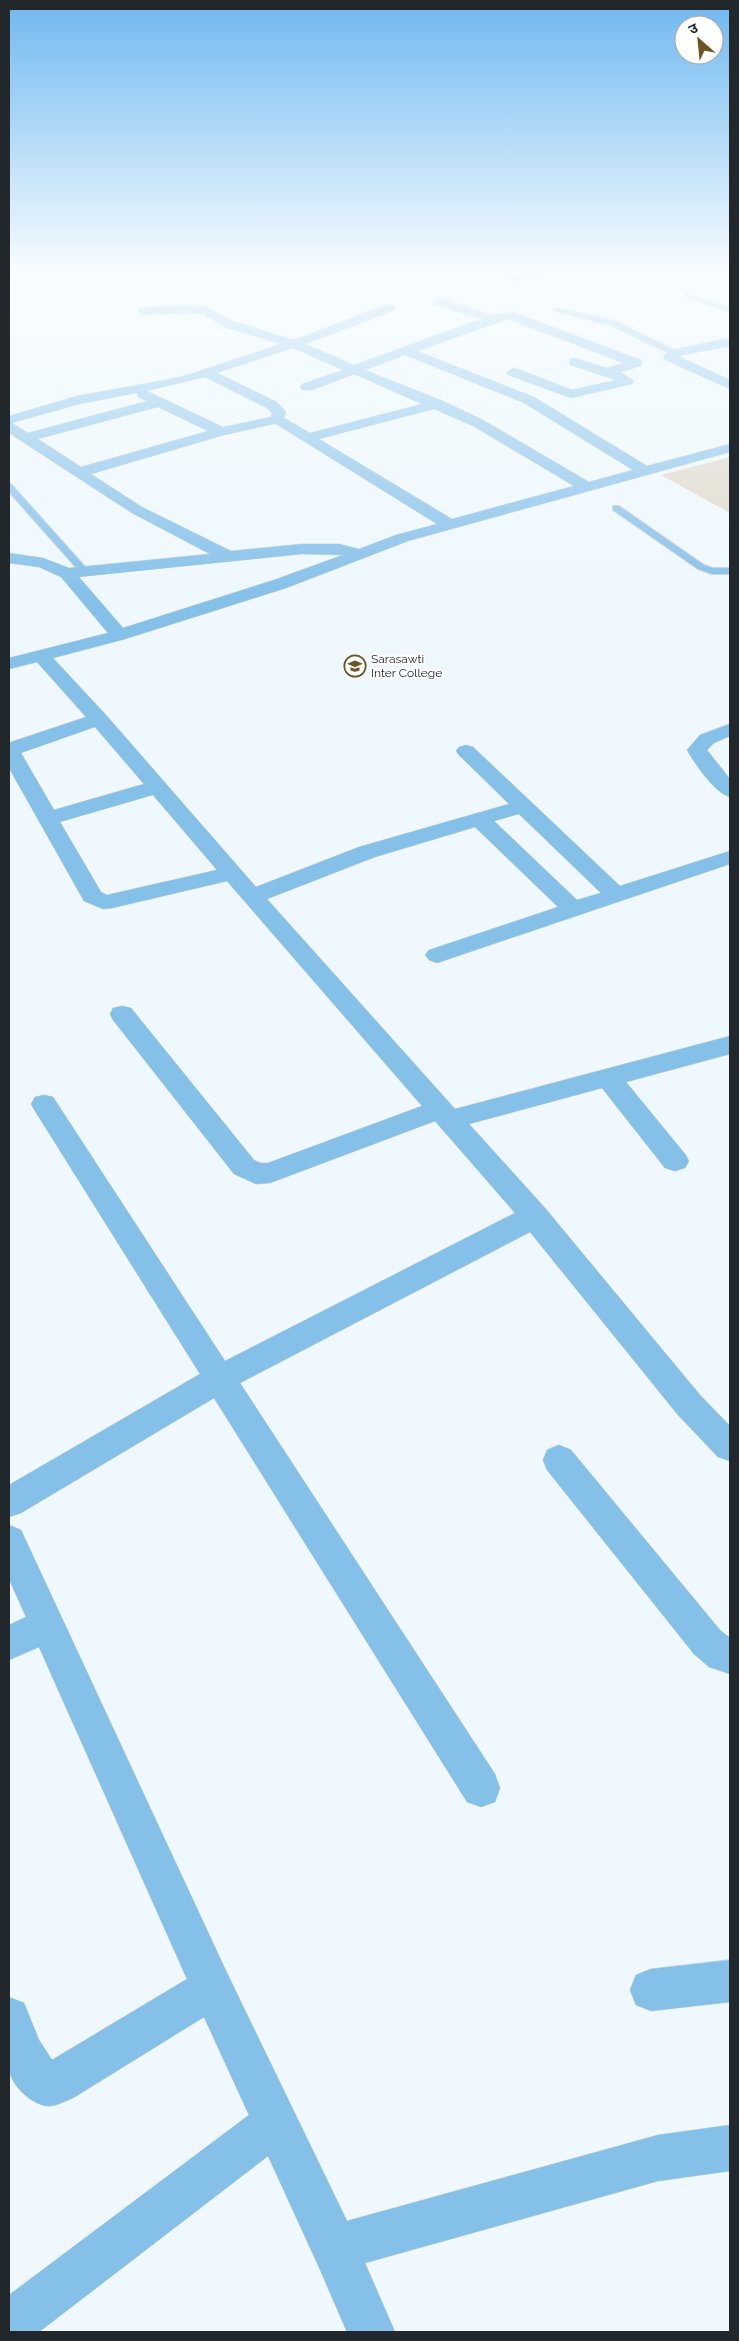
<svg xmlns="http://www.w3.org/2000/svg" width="739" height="2341" viewBox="0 0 739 2341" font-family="Raleway,'Noto Sans Devanagari',sans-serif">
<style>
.building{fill:#dfd7c7}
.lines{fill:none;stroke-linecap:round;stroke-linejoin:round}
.service-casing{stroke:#c9d2d8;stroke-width:2}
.minor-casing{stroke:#c9d2d8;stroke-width:1}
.service{fill:#85c0e9;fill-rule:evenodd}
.minor{fill:#85c0e9;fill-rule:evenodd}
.labels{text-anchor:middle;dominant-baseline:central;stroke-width:4;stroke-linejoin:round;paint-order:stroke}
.far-poi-label{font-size:12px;fill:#21272b;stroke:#fff;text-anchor:start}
</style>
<rect width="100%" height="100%" fill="#eef8fe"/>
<polygon class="building" points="730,457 730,513 661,475"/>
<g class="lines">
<g class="service-casing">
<g id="service">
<polygon points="685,294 730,308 730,312 685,296"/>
<polygon points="557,308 615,321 680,353 673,355 610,325 555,311 553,310"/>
<polygon points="9,484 12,485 87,569 87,573 81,573 9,492"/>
<polygon points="613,506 619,506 704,565 713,568 730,568 730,574 712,574 698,569 613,510"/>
</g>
</g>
<g class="minor-casing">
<g id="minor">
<polygon points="532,272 551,272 549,274 515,282 509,279 511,277"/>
<path d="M439 298 492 315 513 312 641 360 642 363 641 366 620 372 634 381 632 384 571 398 508 375 507 372 513 368 518 369 572 390 616 380 570 365 569 362 570 359 575 358 607 368 624 363 508 319 417 351 534 397 647 466 730 444V452L408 541 286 588 125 639 53 658 106 715 256 887 359 847 509 804 459 755 456 751 459 747 466 745 473 747 620 886 730 851V864L437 963 429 960 425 955 429 950 558 907 475 827 375 857 267 899 455 1109 730 1036V1054L626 1082 685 1154 689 1161 685 1168 675 1171 665 1168 602 1088 469 1124 545 1208 700 1395 730 1426V1461L718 1457 678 1415 530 1232 240 1383 495 1774 500 1788 495 1802 481 1807 467 1802 214 1398 21 1513 9 1517V1485L200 1374 35 1111 31 1104 35 1097 44 1095 53 1097 225 1361 515 1213 435 1121 270 1183 256 1184 234 1174 113 1020 110 1014 113 1008 122 1006 131 1008 254 1160 260 1163H268L422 1106 227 881 112 908 103 909 84 901 9 768V743L11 742 86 717 37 662 9 669V658L108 633 61 577 39 567 9 563V553L43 558 69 568 210 554 132 513 9 433V416L77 396 181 377 281 344 224 327 204 314 189 313 144 315 140 314 138 311 140 308 189 305 207 307 232 321 294 340 385 305H393L395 308 393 311 305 344 354 365 481 319 435 304 433 302ZM293 348 343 370 302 384 300 387 302 390H312L354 374 422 404 310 433 284 418 286 412 277 402 217 373ZM405 355 524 403 633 470 589 482 483 420 443 401 365 370ZM205 377 267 408 272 413 271 417 223 427 147 391ZM137 393 138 397 147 401 28 433 12 423 79 404ZM158 407 208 431 81 467 38 439ZM434 409 473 426 574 486 452 519 319 439ZM274 424H276L437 524 396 535 359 549 339 544H302L231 551 142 507 91 474 224 435ZM302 554 343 555 274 580 123 628 79 577ZM95 727 144 784 54 810 21 753ZM153 795 217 870 107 895 101 892 60 822ZM519 814 601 893 577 900 494 821Z"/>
<polygon points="730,338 730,346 678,356 730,380 730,389 665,360 663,357 667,351"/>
<path d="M730 724V736L714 743 707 750 730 779V797C715 793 695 764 687 750L700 735Z"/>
<polygon points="559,1445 571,1450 720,1630 730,1638 730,1674 709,1667 694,1654 547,1470 543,1460 547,1450"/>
<path d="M9 1525 21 1530 227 1973 347 2221 658 2135 730 2125V2171L658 2181 365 2263 395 2332H347L318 2265 268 2156 39 2332H9V2295L249 2115 204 2017 73 2098C65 2101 55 2107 47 2106 31 2104 12 2086 9 2070 5 2053 9 2016 9 1997L24 2003 39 2040 52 2060 187 1979 39 1647 9 1660V1625L26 1617 9 1579Z"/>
<polygon points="730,1960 730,2002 651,2011 636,2005 630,1990 636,1975 651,1969"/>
</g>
</g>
<use href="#service" class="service"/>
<use href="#minor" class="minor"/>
</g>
<linearGradient id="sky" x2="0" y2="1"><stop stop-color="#6fb8f0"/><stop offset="0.45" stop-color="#f7fcff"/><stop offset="1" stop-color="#f7fcff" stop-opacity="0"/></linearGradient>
<rect width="739" height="599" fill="url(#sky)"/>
<defs>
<g id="university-ring" transform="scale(1.125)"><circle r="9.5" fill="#fff" stroke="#6c5424" stroke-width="1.5"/><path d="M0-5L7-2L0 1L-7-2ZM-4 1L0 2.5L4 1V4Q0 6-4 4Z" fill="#6c5424"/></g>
</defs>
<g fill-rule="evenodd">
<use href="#university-ring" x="355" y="666"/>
</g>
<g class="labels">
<g class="far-poi-label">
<text x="371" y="659">Sarasawti<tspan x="371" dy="14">Inter College</tspan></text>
</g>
</g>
<rect width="739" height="2341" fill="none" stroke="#21272b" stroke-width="20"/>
<g transform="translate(699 40) rotate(333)"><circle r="24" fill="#ffffff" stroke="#a6a9aa"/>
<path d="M0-4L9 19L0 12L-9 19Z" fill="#6c5424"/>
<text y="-8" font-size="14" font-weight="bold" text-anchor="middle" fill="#21272b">उ</text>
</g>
</svg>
